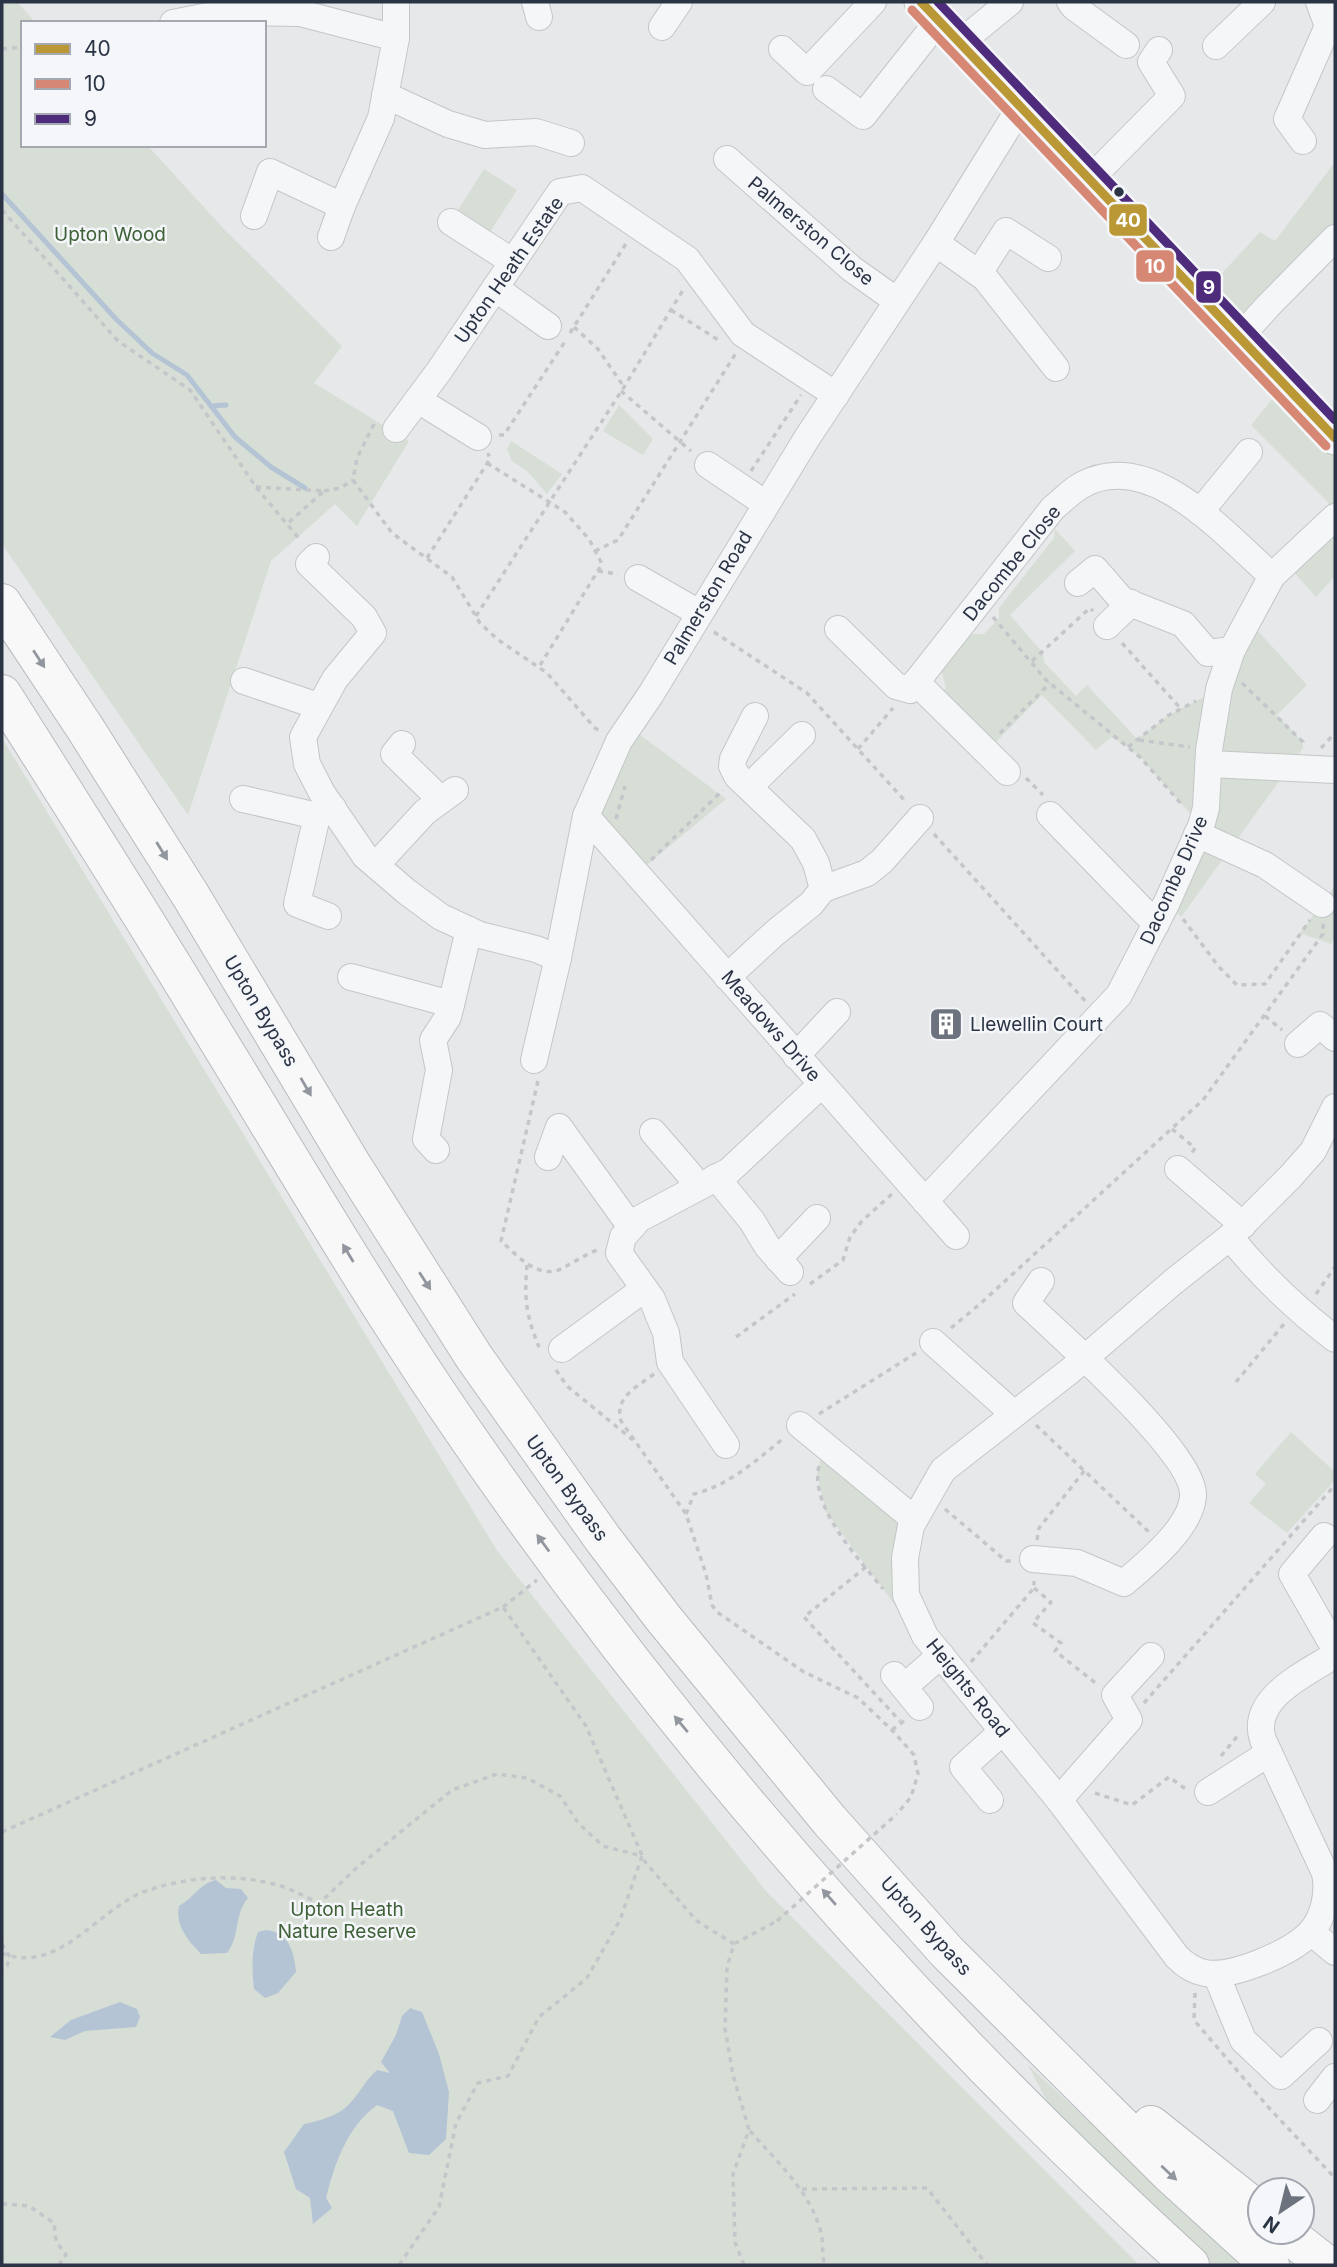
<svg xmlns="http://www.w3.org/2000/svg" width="1337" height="2267" viewBox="0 0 1337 2267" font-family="Inter,sans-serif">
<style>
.green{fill:#d6ded6}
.water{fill:#b4c4d5}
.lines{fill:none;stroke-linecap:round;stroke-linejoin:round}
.stream{stroke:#b4c4d5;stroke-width:5}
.minor-casing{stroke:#c4c6c8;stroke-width:28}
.major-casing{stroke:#c2c5c8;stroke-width:35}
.highway-casing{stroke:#b8bbbf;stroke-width:40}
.path{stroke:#c5c6ca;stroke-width:3.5;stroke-dasharray:5 5;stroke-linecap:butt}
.minor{stroke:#f5f6f7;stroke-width:26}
.major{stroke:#f8f8f8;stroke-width:33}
.highway{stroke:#f8f8f8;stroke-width:38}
.path-bridge{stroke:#c5c6ca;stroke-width:3.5;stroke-dasharray:5 5;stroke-linecap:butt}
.bus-1-casing{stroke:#f4f6f9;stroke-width:14}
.bus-2-casing{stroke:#f4f6f9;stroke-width:14}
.bus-3-casing{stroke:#f4f6f9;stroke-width:14}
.bus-1{stroke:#ba9836;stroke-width:9}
.bus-2{stroke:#d68875;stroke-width:9}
.bus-3{stroke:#4e2b7b;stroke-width:9}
.oneway{fill:#92969e}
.bus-dot{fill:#2b3445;stroke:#f4f6f9;stroke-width:2.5}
.labels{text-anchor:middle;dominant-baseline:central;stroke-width:5;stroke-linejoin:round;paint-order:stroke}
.street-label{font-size:19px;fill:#2b3445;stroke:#f4f6f9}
.park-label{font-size:19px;fill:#3f6138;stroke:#f4f6f9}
.poi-label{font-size:19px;fill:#2b3445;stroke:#f4f6f9;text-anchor:start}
.line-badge{stroke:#f4f6f9;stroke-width:2.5}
.badge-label{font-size:19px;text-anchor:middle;font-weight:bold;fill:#fff}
</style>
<rect width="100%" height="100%" fill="#e6e8ea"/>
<g class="green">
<polygon points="2,2 17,2 36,23 23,23 23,145 147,145 223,228 342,346 314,383 409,441 357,526 335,504 271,561 188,815 2,544"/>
<polygon points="1335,162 1335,238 1241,336 1202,295 1260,232 1275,241"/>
<polygon points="484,169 517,190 488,235 455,215"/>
<polygon points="1285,384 1335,438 1335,515 1327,501 1251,425"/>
<polygon points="619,405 653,439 643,455 603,431"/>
<polygon points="511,441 562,474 547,494 527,471 512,461 507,449"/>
<polygon points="1335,517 1335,576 1316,597 1285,562"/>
<polygon points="1055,529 1075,551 1010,615 1043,653 1044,662 1076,696 1087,685 1137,739 1169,715 1219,689 1247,619 1307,685 1277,715 1303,742 1303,748 1181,917 1167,902 1201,826 1141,758 1128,747 1111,737 1096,750 1042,695 988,750 936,699 946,688 941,669 971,634 984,634 999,618 999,608 1054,538"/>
<polygon points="639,734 726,799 636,874 586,816"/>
<polygon points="2,738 498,1552 766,1891 1139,2265 2,2265"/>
<polygon points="1335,886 1335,937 1331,944 1300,933"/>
<polygon points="1291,1432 1335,1472 1335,1480 1287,1533 1249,1503 1266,1484 1255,1474"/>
<polygon points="824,1444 911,1526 921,1629 895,1605 826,1512 817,1474"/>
<polygon points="1028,2065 1244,2265 1209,2265 1051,2109"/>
</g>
<g class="water">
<path d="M216 1880 226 1888 241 1889 248 1898C234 1914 240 1937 227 1953L201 1954C188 1940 175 1926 179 1906 195 1897 199 1884 216 1880Z"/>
<path d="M266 1930C289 1932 294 1952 296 1972L278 1993 265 1998 254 1989C252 1969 251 1951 258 1932Z"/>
<polygon points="120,2002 137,2009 140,2017 136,2027 85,2031 65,2040 50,2037 71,2020"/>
<path d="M410 2008 422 2012 439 2054 449 2092 446 2139 429 2155 409 2153 393 2111 377 2105C347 2127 335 2163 326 2198L332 2208 313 2224 310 2198 296 2189 284 2152 304 2124C319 2121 341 2115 351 2102 361 2091 365 2081 377 2070L390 2073 381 2062 396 2035 402 2016Z"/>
</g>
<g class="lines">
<g class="stream">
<polyline points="2,194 116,319 152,353 187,375 235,437 271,467 305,488"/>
<polyline points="211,406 226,405"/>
</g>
<g class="minor-casing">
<g id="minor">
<polyline points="535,2 539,17"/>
<polyline points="1070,2 1074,7 1126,45"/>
<polyline points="173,23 228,12 300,13 396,38"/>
<polyline points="662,27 679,2"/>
<polyline points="961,42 1010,2"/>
<polyline points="1216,46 1262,2"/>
<polyline points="782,49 807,72 873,2"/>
<polyline points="826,89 863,116 939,20"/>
<polyline points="385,95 448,124 485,135 536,132 571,143"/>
<polyline points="1303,141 1287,119 1328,26 1319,2"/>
<polyline points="727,159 852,269 897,301"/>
<polyline points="1090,179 1172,96 1151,62 1159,50"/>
<polyline points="254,216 270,172 342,206"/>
<polyline points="451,222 513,262"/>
<polyline points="331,237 342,206 381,118 396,38 396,2"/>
<polyline points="936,243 985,278 1056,368"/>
<polyline points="979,273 1006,231 1048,258"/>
<polyline points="495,288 548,326"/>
<polyline points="1241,336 1268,306 1335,238"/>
<polyline points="418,400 478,437"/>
<polyline points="396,429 439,371 560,192 582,188 687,259 743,334 836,395"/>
<polyline points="708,465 766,504"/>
<polyline points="1200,512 1249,452"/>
<polyline points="316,557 309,564 364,617 373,633 335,679 303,737 307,764 322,793 365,856 407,892 441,917 480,935 536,949 558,958"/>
<polyline points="638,578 699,613"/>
<polyline points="1078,583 1095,569 1122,600 1183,624 1208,653 1232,650"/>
<polyline points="1107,626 1131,603"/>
<path d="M838 629 896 686 910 690 1053 508C1062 501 1072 490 1082 485 1151 447 1225 535 1272 576"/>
<polyline points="244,681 318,706"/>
<polyline points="916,682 1007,772"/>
<polyline points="402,744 394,754 441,800"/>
<polyline points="1210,764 1335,770"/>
<polyline points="749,787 802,735"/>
<polyline points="243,799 317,816"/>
<polyline points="1050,815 1156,924"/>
<polyline points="586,816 956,1236"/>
<polyline points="1197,834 1265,865 1322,904"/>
<polyline points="376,865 425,812 455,790"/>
<polyline points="823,889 867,873 882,861 920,818"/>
<polyline points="328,916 297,904 317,816 333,808"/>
<polyline points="351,977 451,1004"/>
<polyline points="727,977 776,932 811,904 823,889 816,863 803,839 737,776 732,766 733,759 755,716"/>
<polyline points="1298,1044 1320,1025 1335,1038"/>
<polyline points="796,1056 837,1012"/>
<polyline points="534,1060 558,958 586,816 619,741 651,694 807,438 936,243 1021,106"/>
<path d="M1335 1107 1313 1151 1291 1176 1230 1237 1173 1282 1071 1370 943 1470 911 1526 905 1558 906 1595 925 1636 1059 1800 1177 1957C1184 1964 1194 1971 1205 1973 1232 1978 1290 1953 1309 1934 1324 1919 1329 1893 1325 1873L1263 1740C1249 1698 1307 1673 1335 1655"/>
<polyline points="653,1132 691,1176 693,1189"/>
<polyline points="436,1150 426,1139 439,1070 433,1040 448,1017 469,930"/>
<polyline points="548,1157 559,1127 631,1227"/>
<polyline points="1178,1169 1243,1225"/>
<polyline points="716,1177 752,1221 767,1246 790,1272"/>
<polyline points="925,1201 1119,995 1167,902 1201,826 1206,808 1209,750 1219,689 1232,650 1272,576 1335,517"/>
<path d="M1230 1237C1261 1276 1296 1309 1335 1339"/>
<polyline points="778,1259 817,1218"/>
<polyline points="933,1342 1014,1414"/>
<polyline points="562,1349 644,1289"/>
<polyline points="800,1425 914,1519"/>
<polyline points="726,1445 670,1362 666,1333 652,1299 619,1253 623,1237 639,1219 729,1171 822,1084"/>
<polyline points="1324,1536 1292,1574 1335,1649"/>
<path d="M1033 1559 1077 1563 1124 1583C1147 1563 1191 1528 1193 1496 1196 1455 1058 1333 1026 1303L1041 1281"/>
<polyline points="894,1675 920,1707"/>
<polyline points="904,1687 941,1655"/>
<polyline points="1208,1792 1269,1753"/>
<polyline points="990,1800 963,1767 1003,1731"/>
<polyline points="1059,1800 1129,1720 1115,1695 1151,1656"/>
<polyline points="1311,1932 1335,1952"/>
<polyline points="1216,1974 1243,2040 1281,2076 1319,2041"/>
<polyline points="1317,2100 1335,2077"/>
</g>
</g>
<g class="major-casing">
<polyline id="major" points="921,2 1335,438"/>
</g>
<g class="highway-casing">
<g id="highway">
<polyline points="2,603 85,728 191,896 352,1165 474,1357 603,1539 664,1619 830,1821 947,1952 1170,2174 1270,2265"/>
<path d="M2 694C69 800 137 906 202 1014 280 1141 355 1270 438 1394 653 1713 906 2006 1190 2265"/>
<polyline points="1151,2125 1260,2212"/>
<polyline points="1285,2232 1327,2265"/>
</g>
</g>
<g class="path">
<polyline points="140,23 153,22"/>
<polyline points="2,49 23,47"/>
<polyline points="2,210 118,341 190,390 256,487 301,541"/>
<polyline points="671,310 720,341"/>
<polyline points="574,327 598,349 624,387"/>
<polyline points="570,333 627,242"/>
<polyline points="621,391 691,451"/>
<polyline points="374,424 357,458 353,480 392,533 452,577 480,623 497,639 547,673 595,728 602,732"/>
<polyline points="499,435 504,435 566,340"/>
<polyline points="487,463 565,512 589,539 602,564 539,667"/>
<polyline points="751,471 801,395"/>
<polyline points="256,487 324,491 287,524"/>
<polyline points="324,491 340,488 353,480"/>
<polyline points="595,551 618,540 736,353"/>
<polyline points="427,558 490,459 488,453"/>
<polyline points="598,571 618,574"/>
<polyline points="476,616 624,387 683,290"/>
<polyline points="993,617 1046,680 1141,758 1183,806"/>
<polyline points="714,632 807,693 906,802"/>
<polyline points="1122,643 1181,709"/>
<polyline points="1032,661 1090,608 1093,611"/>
<polyline points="1242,683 1303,742 1303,747"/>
<polyline points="1000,733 1050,683"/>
<polyline points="1139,740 1190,747"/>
<polyline points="1128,747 1169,715 1196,701"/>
<polyline points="1321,748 1335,733"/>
<polyline points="858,749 893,708"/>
<polyline points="1026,778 1043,795"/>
<polyline points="616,819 625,786"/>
<polyline points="934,834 1086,1002"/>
<polyline points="651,860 723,790"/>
<polyline points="1183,919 1219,967 1237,985 1265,984 1310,920"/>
<polyline points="1265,1016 1282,1030"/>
<path d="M538 1081 501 1241C517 1255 538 1281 563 1268 574 1262 585 1255 597 1250"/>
<polyline points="1172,1129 1195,1148 1192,1153"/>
<path d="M527 1265C524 1299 526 1315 539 1347"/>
<polyline points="810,1284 843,1260 850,1237 862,1221 892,1194"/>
<polyline points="1316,1294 1335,1267"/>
<polyline points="951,1328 980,1304 1203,1100 1323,934 1323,923"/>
<polyline points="736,1337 795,1294"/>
<polyline points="556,1370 567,1386 633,1440"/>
<path d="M654 1374C637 1387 614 1397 621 1421L686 1514 706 1574 712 1605 717 1612 804 1672 858 1698 892 1730 914 1755 918 1774 911 1797 897 1814"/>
<polyline points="1236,1382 1284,1324"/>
<polyline points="819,1414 916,1353"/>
<polyline points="1036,1425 1150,1533"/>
<path d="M819 1466C809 1507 859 1559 883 1589"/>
<polyline points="945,1509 1006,1561 1012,1561"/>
<path d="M686 1514 694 1494C730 1485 755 1461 784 1438"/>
<polyline points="1037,1540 1039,1528 1085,1470"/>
<polyline points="866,1567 804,1617 900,1721"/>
<polyline points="1034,1588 1051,1602 1033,1623 1061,1643 1055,1651 1098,1685"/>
<polyline points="503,1607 537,1580"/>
<polyline points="971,1662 1034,1588 1034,1581"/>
<polyline points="1144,1703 1335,1485"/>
<polyline points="892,1730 905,1720"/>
<polyline points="1221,1756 1240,1733"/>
<polyline points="1095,1793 1132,1805 1169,1777 1187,1790"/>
<polyline points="2,1832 503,1607 586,1726 645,1862 697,1921 734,1944"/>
<polyline points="2,1944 10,1957 7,1966 2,1970"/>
<path d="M2 1953C57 1976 98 1910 143 1892 187 1876 237 1873 281 1886 294 1890 307 1898 320 1903L354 1870 452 1790 497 1774 527 1778 560 1796 579 1824 603 1846 642 1856 620 1920 587 1978 539 2017 508 2076 478 2083 456 2123 439 2207 399 2265"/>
<polyline points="1195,1993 1194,2020 1269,2108 1335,2178"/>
<path d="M750 2131C777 2162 811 2192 821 2233 824 2244 821 2254 825 2265"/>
<polyline points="802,2189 927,2188 987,2265"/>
<polyline points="2,2204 29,2206 54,2223 56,2241 66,2255 59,2265"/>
<polyline points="744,2265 735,2242 733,2174 749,2130 733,2075 725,2028 727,1967 734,1944 777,1921"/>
</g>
<use href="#minor" class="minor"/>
<use href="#major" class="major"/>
<use href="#highway" class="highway"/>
<polyline class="path-bridge" points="777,1921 897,1814"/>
<g class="bus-1-casing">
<polyline id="bus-1" points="921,2 1335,438"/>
</g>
<g class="bus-2-casing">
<polyline id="bus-2" points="912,10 1326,446"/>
</g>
<g class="bus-3-casing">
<polyline id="bus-3" points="938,2 1335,420"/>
</g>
<use href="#bus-1" class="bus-1"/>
<use href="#bus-2" class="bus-2"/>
<use href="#bus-3" class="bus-3"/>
</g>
<defs><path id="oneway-solid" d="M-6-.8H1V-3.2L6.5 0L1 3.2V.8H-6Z" transform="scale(1.75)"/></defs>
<g class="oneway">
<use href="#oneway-solid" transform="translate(39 659) rotate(57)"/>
<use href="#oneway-solid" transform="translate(162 851) rotate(58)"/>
<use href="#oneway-solid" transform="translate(306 1087) rotate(60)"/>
<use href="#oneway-solid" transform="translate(348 1253) rotate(-121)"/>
<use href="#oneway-solid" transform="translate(425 1281) rotate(57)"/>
<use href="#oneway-solid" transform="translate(543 1543) rotate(-126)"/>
<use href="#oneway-solid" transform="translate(681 1724) rotate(-130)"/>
<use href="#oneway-solid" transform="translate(829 1897) rotate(-131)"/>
<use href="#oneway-solid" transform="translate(1169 2173) rotate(43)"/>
</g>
<defs>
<g id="building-square" transform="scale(1.75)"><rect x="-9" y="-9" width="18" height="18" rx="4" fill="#6c737f" stroke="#f4f6f9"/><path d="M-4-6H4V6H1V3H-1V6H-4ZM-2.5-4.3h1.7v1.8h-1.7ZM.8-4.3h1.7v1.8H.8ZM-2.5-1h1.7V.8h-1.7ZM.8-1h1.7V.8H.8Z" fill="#fff"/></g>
</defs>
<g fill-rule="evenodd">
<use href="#building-square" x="946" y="1024"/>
</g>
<circle class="bus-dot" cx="1119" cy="192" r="6"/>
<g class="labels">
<g class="street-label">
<text transform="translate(811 231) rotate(40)">Palmerston Close</text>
<text transform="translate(509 270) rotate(-55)">Upton Heath Estate</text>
<text transform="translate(1012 563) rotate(-51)">Dacombe Close</text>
<text transform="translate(708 598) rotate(-59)">Palmerston Road</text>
<text transform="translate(1174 880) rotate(-66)">Dacombe Drive</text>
<text transform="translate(261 1011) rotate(59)">Upton Bypass</text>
<text transform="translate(771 1026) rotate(49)">Meadows Drive</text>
<text transform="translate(567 1488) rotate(54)">Upton Bypass</text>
<text transform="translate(968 1688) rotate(51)">Heights Road</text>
<text transform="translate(926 1926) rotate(48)">Upton Bypass</text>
</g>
<g class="park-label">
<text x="110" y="234">Upton Wood</text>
<text x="347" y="1909">Upton Heath<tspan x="347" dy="22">Nature Reserve</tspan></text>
</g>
<g class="poi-label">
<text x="970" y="1024">Llewellin Court</text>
</g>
</g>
<g class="line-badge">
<rect x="1108" y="203" width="40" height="34" rx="7" fill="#ba9836"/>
<rect x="1135" y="249" width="40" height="34" rx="7" fill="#d68875"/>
<rect x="1195" y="270" width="27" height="34" rx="7" fill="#4e2b7b"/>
</g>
<g class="badge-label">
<text x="1128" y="227">40</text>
<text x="1155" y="273">10</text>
<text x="1209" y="294">9</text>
</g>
<rect width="1337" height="2267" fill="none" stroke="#2b3445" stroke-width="7"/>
<rect x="21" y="21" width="245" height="126" fill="#f4f6f9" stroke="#a4a8b1" stroke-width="2"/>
<rect x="35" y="44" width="35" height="10" fill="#ba9836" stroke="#a4a8b1" stroke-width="2"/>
<text x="84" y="56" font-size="21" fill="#2b3445">40</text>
<rect x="35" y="79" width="35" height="10" fill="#d68875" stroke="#a4a8b1" stroke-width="2"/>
<text x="84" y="91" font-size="21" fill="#2b3445">10</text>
<rect x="35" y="114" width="35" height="10" fill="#4e2b7b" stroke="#a4a8b1" stroke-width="2"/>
<text x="84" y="126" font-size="21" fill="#2b3445">9</text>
<g transform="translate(1281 2211) rotate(215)"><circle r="33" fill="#f4f6f9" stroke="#a4a8b1" stroke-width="2"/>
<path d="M0-5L12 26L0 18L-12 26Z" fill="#6c737f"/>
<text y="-10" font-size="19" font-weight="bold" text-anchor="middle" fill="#2b3445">N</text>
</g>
</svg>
